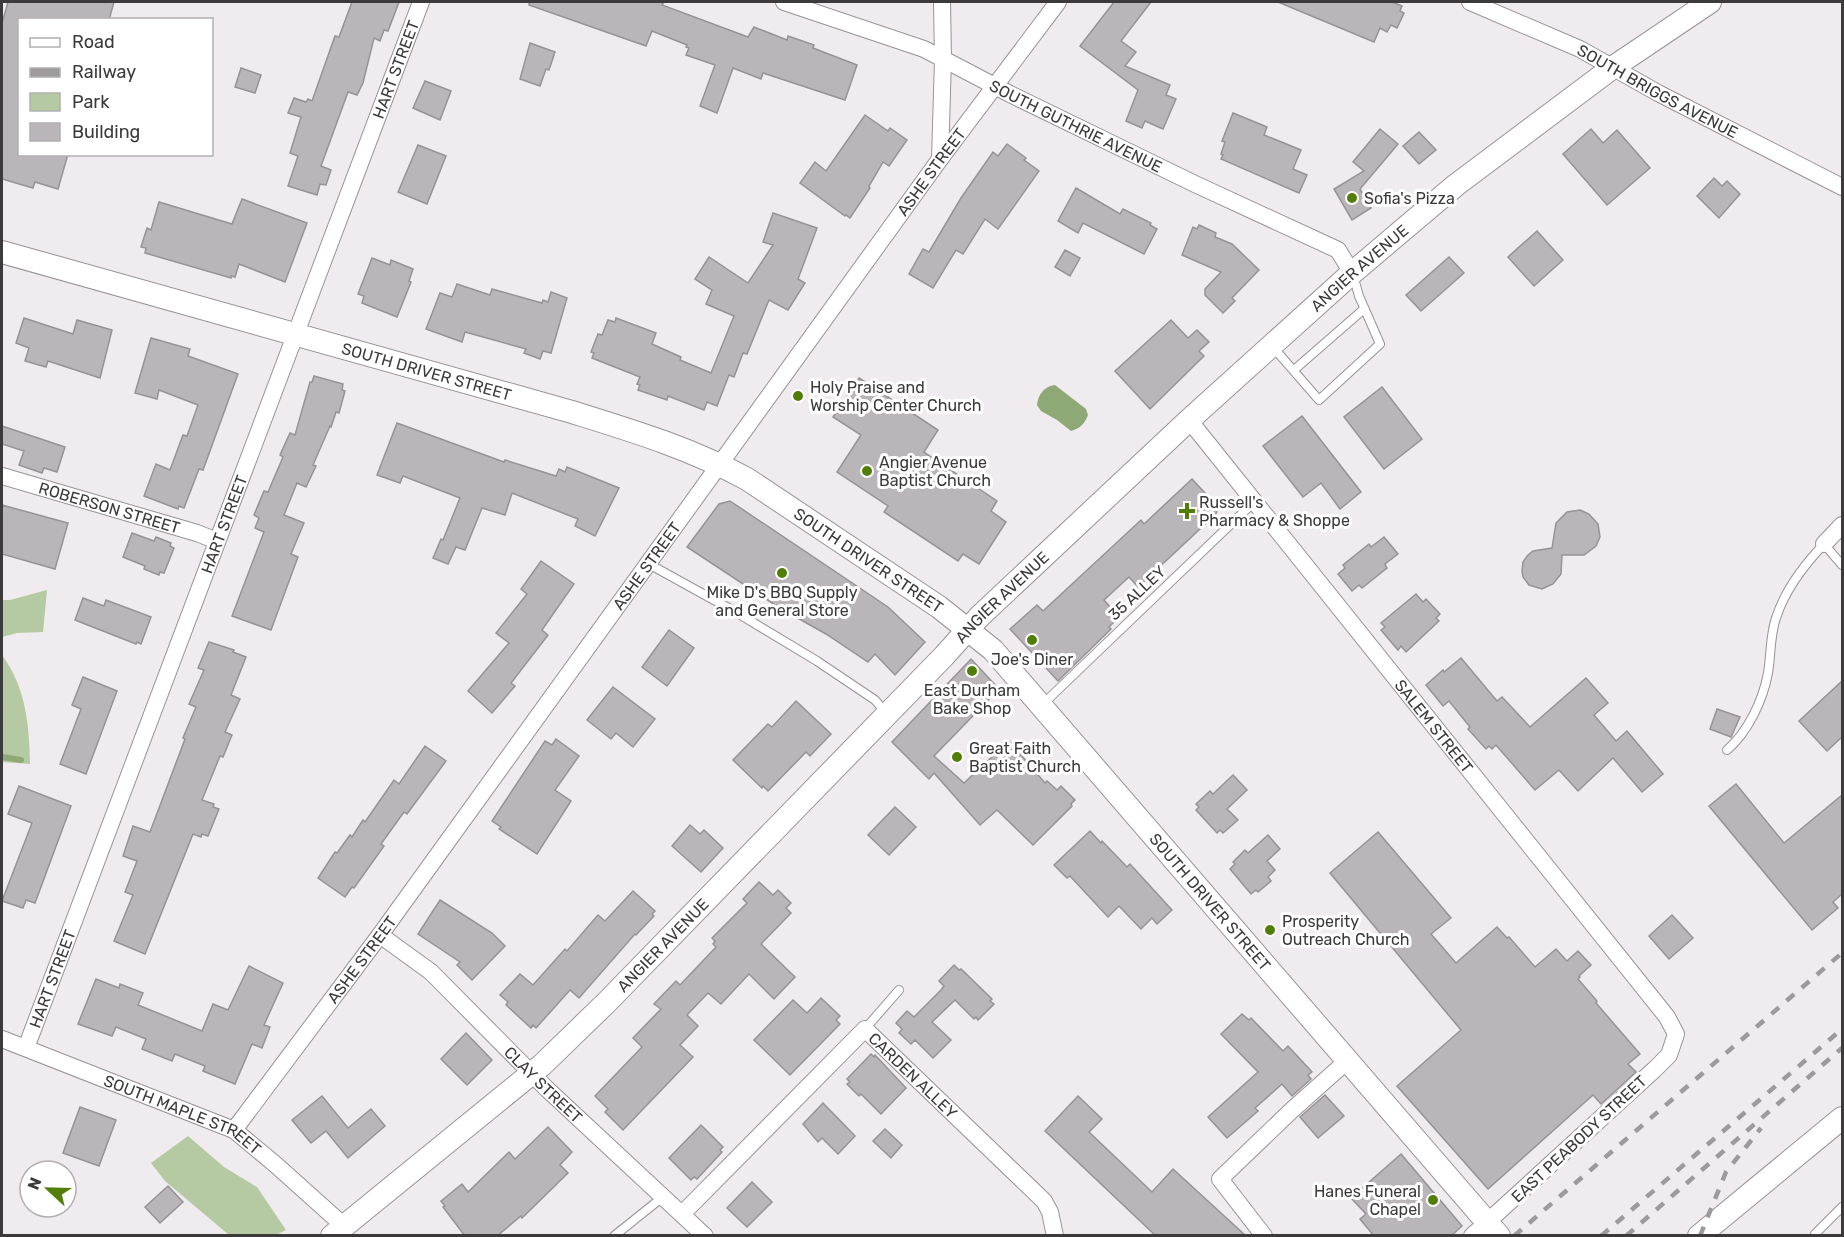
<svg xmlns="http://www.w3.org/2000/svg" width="1844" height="1237" viewBox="0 0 1844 1237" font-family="Rubik,sans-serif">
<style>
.green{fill:#b5caa2}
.water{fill:#8ea975}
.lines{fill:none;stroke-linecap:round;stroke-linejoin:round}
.stream{stroke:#8ea975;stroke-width:6}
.building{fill:#b9b5b8;stroke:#969396;stroke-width:1.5}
.lane-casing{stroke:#979396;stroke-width:10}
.street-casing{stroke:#979396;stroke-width:18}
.secondary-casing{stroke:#979396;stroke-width:24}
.lane{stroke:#fff;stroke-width:8}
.street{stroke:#fff;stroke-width:16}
.secondary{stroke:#fff;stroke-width:22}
.rail{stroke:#9d9a9c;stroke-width:4.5;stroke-dasharray:10 10;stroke-linecap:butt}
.poi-dot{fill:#507e08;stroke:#fff;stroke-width:2}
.labels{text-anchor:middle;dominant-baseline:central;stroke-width:6;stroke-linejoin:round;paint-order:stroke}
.street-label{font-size:16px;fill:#3c3a3b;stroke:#fff}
.poi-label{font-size:16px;fill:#3c3a3b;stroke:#fff;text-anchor:start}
</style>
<rect width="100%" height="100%" fill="#efebee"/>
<g class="green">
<polygon points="47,590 43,632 17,633 2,637 2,600 10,600"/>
<path d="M2 655C26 688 29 724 30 764L2 762Z"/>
<polygon points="188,1136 224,1167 257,1187 286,1230 276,1235 229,1235 165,1181 151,1163"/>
</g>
<path class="water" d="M1055 385 1086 409 1088 415C1084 424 1081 428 1071 431L1057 420 1041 411 1037 405C1038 395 1044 386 1055 385Z"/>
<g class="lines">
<polyline class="stream" points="2,757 21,760"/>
</g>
<g class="building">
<polygon points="8,2 114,2 109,20 20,20 20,154 68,154 58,189 35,182 33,188 2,179 2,23"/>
<polygon points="352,2 399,2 388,31 384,30 380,41 374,38 363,83 357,95 348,92 321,166 331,170 326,185 320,184 317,195 288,186 298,156 290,153 301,117 288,113 294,98 306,102 308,99 312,101 335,36 339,37"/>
<polygon points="529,2 664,2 662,5 748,37 754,27 787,40 788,36 814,45 813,48 857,65 845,100 763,73 761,79 733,68 717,113 700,106 715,65 686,55 689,48 686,47 687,45 652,31 646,46 529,5"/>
<polygon points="1114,2 1151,2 1121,41 1136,52 1125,66 1170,85 1166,95 1176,99 1163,129 1145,121 1142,128 1126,121 1138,90 1080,46"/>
<polygon points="1278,2 1392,2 1402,6 1400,11 1404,13 1397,28 1391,25 1387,32 1380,28 1374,42"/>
<polygon points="530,43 555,52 549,70 546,69 540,86 520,79"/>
<polygon points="241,68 261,75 255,93 235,87"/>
<polygon points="425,81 451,91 440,120 413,108"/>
<polygon points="1233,113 1267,127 1264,135 1301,150 1293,169 1307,175 1299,193 1221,159 1223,155 1221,154 1225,142 1222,141"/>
<polygon points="865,115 888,131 890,128 907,140 889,166 883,162 869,186 870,188 850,218 846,215 845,216 800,183 815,162 826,171"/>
<polygon points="1380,129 1398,144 1360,189 1371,208 1352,220 1334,189 1364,171 1353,162"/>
<polygon points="1591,129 1603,143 1617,130 1650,168 1607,205 1563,154"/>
<polygon points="1419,132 1436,150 1419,164 1403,146"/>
<polygon points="1007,144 1026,158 1024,160 1039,171 998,229 985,219 963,254 956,250 933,288 909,274 923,249 929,252 961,198 993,152 998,156"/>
<polygon points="418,145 446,156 427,204 398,192"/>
<polygon points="1714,178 1722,186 1727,181 1740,194 1719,218 1697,196"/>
<polygon points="1076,188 1120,214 1123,209 1151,223 1150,225 1157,229 1144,254 1083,223 1078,233 1058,221"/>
<polygon points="242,199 307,223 285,282 239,264 235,277 231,276 231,278 145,253 146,248 141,247 147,228 151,230 159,202 232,224"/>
<polygon points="773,213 817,228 798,279 805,283 788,310 769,300 747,354 743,353 734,377 729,375 717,406 707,402 704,410 668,396 667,400 638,390 640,385 637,384 640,377 592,358 594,353 591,352 598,334 602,335 608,320 615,322 616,318 656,333 652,344 681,357 680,360 711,373 734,316 706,304 712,290 695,279 709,257 748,283 773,245 763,242"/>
<polygon points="1199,225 1216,233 1215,237 1232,244 1259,270 1232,298 1235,301 1223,313 1205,295 1205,289 1221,272 1182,255 1193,227 1197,229"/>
<polygon points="1537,231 1563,260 1534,286 1508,257"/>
<polygon points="1065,250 1080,258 1070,276 1055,267"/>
<polygon points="1449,257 1464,273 1421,311 1406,295"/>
<polygon points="372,258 390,265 391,260 413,269 409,281 411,282 397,317 362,303 364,296 358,294"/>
<polygon points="457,284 490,295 492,289 542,303 543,300 548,302 551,292 567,298 551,353 543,351 540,359 524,353 526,349 465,332 462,342 426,329 440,293 452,297"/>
<polygon points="24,318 73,334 77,320 112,330 100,378 48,361 46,367 25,361 29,348 16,343"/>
<polygon points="1171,320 1188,338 1197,330 1209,342 1199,351 1204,356 1150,409 1115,371"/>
<polygon points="151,338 190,349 188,356 238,374 203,470 199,469 184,508 179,506 178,509 144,496 156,464 170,470 183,435 187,436 198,405 159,390 157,399 135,393"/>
<polygon points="314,376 343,384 342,390 345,391 339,413 336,412 331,427 330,426 313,465 316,466 306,487 297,483 284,515 304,523 291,554 298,557 271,630 232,616 264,532 255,528 259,518 254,515 264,491 268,492 283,457 280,455 290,433 295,435 310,382 312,382"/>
<polygon points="859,378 938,430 924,452 997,501 991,511 1006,522 979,564 963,554 958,561 884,512 888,506 837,472 861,435 833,417"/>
<polygon points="1382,387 1422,439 1384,469 1344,417"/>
<polygon points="1302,416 1361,492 1340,509 1321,483 1303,497 1263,446"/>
<polygon points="397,423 504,462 505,460 556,476 559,469 565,472 567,467 619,488 595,536 575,526 578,519 512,493 505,515 482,508 465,550 456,547 448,564 433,558 441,539 443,540 460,498 403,476 400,483 377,475"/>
<polygon points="2,426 65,447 57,472 44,468 42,473 19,465 24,451 2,444"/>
<polygon points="1192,479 1218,507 1216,514 1138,587 1129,577 1104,600 1119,617 1109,627 1111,629 1058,681 1010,629 1037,605 1043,611 1141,520 1144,524"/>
<polygon points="730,501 888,607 925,642 895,675 875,654 868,662 826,634 778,607 687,547 719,504"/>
<polygon points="2,505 68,523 55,569 2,554"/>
<polygon points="1580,510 1589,514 1598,524 1600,537 1596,546 1584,555 1562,555 1561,574 1553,584 1542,589 1529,585 1523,577 1522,571 1523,562 1528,555 1533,551 1552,548 1556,523 1567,512"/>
<polygon points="132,533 154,541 156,537 171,543 170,546 174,548 164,573 160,572 159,575 144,569 145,566 123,557"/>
<polygon points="1384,537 1398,554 1385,564 1387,568 1362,588 1359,585 1352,591 1338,574 1345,568 1343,565 1369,544 1371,547"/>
<polygon points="541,561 574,584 542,630 548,635 511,683 515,686 492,713 468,691 509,643 496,633 527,594 521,589"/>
<polygon points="1416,594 1423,602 1426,599 1440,614 1436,618 1439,621 1406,652 1401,646 1398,650 1381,630 1385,627 1381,623"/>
<polygon points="83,598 104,606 106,600 151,617 141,644 137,642 136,644 75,620"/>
<polygon points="669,630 694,648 667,686 642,667"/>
<polygon points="209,642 234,650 233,652 246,657 231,695 240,699 225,732 232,735 223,757 220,756 202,800 214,804 213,807 219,809 208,836 202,834 201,837 193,834 145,954 114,941 133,895 125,892 137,861 123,856 133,826 150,832 185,739 183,738 196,707 189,704 204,670 198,668"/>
<polygon points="1461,658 1497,701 1502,697 1530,727 1586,678 1608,703 1594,715 1616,741 1627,731 1663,774 1642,792 1613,758 1578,791 1559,770 1535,790 1496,745 1492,749 1489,746 1486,749 1468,729 1470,727 1449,701 1443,706 1426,685 1443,670 1444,672"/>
<polygon points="971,659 999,689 934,756 964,783 1009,741 1045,783 1047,781 1057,790 1061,786 1075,800 1071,804 1072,806 1033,845 997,810 980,825 934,773 929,779 892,742"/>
<polygon points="83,677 117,691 86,774 60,764 81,709 72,705"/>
<polygon points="1842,681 1842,737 1827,751 1799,721"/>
<polygon points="613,687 655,719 633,747 616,733 611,739 587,720"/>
<polygon points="796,701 831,734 810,756 806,752 768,791 763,786 762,788 733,760 768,724 772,727"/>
<polygon points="1717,709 1740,717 1731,737 1710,729"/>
<polygon points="556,739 579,756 555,790 571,801 537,854 499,829 501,827 492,821 545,741 552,745"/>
<polygon points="425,746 446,761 407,814 404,812 381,844 384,846 354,888 352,887 345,897 318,878 335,852 337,853 350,835 352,837 363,820 365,822 394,780 399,784"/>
<polygon points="1233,775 1247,790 1227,809 1238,820 1223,833 1220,830 1217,833 1196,810 1199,807 1196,804 1210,791 1213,794"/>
<polygon points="1736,784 1784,843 1842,795 1842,894 1833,902 1838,908 1812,930 1709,806"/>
<polygon points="19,786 71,806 35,903 26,900 23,908 2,901 32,823 8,814"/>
<polygon points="895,807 916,827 889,855 868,835"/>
<polygon points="690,825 700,834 704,830 723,848 701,872 672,846"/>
<polygon points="1090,831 1101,843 1102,841 1127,867 1130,864 1172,910 1157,924 1152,918 1141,929 1119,906 1108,917 1070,876 1067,878 1054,865"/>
<polygon points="1378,832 1451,918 1431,934 1456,963 1497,927 1507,938 1509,937 1535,967 1556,949 1567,961 1578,951 1591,965 1579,976 1580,977 1578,979 1597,1001 1596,1003 1640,1054 1628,1064 1636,1072 1611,1095 1601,1104 1593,1095 1488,1189 1397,1086 1461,1030 1330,873"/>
<polygon points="1268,835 1280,849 1267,861 1275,870 1268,877 1271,881 1258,892 1256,890 1251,894 1230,869 1235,864 1233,862 1245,850 1248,853"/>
<polygon points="759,882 773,895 778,890 791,903 786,908 791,913 761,944 795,977 774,999 749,974 721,1004 708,993 687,1015 698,1026 680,1045 693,1057 623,1130 605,1112 608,1109 595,1096 642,1047 633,1038 661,1009 654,1004 676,981 680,985 716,947 713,944 715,941 712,938 747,903 743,899"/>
<polygon points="633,891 655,911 652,914 654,916 636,935 635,934 579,998 570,990 536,1028 533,1025 531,1028 506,1005 508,1002 500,995 520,974 533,985 565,949 567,951 598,915 605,921"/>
<polygon points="440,900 492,933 505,946 472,980 457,965 460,962 418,934"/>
<polygon points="1672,915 1693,938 1669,959 1649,936"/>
<polygon points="954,965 959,970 961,969 992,999 990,1001 994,1004 978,1020 976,1017 974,1019 955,1000 932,1022 951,1040 933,1058 915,1040 911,1044 899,1033 902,1029 896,1023 907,1011 914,1017 941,990 944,986 939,981"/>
<polygon points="249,966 283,983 264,1025 270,1027 262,1048 252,1044 235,1084 203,1071 205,1066 175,1054 172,1061 142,1049 146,1039 116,1027 112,1036 78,1024 96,979 119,988 120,984 143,993 138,1005 202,1031 213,1004 228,1010"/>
<polygon points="821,998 840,1016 836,1020 840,1024 790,1075 754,1040 793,1000 807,1013"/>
<polygon points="1242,1014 1249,1020 1251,1018 1283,1051 1288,1046 1312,1072 1308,1075 1311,1079 1292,1096 1282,1084 1255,1108 1258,1111 1227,1138 1208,1117 1258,1072 1221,1034"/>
<polygon points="466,1033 492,1060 467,1085 441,1059"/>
<polygon points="871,1054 874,1057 875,1055 906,1088 881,1114 861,1094 859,1096 847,1084 850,1082 847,1079"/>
<polygon points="1325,1095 1344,1116 1318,1138 1300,1117"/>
<polygon points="322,1096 348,1128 371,1109 385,1126 348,1158 326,1131 311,1143 292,1120"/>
<polygon points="1078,1096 1102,1119 1089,1132 1152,1192 1173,1169 1246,1236 1156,1236 1045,1131"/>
<polygon points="823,1103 855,1136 838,1154 822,1138 818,1142 803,1124"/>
<polygon points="80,1107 116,1120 99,1166 63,1153"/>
<polygon points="701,1125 723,1147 720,1150 722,1152 697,1179 694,1177 691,1180 669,1158"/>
<polygon points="548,1127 572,1152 560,1165 568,1173 522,1218 521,1216 497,1236 465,1236 443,1207 445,1206 441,1201 462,1184 468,1192 509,1152 515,1159"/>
<polygon points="885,1129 902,1145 891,1158 873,1141"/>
<polygon points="1401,1154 1462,1226 1451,1236 1374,1236 1360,1219 1366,1214 1351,1198"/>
<polygon points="752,1182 772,1202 747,1227 727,1208"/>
<polygon points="168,1186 183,1202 160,1223 145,1207"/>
</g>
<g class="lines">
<g class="lane-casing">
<g id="lane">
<polyline points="1273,347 1319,400 1380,344 1359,296 1353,275"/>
<polyline points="1294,370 1364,309"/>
<polyline points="647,563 734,611 817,661 875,700 887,714"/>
<polyline points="1043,704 1254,502"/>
<path d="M1727 750C1748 732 1763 700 1768 673 1771 655 1770 635 1776 618 1785 590 1804 565 1824 544L1842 565"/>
<polyline points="865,1029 899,990"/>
<polyline points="614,1236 664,1196"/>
<polyline points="1815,1236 1815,1234 1842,1207"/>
</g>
</g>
<g class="street-casing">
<g id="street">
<path id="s1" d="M784 2 924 49 1010 94 1195 184 1338 250 1352 273"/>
<path id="s2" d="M1470 2 1580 49 1658 93 1842 187"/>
<polyline points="940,159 943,59 942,2"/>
<path id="s3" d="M1189 420 1667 1017 1676 1034 1669 1055 1655 1069 1472 1236"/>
<path id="s4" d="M2 476 197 533 217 541"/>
<polyline points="1824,544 1842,525"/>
<path id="s5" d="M380 935 431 972 547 1089 705 1236"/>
<path id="s6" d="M2 1039 234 1130 276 1165 344 1226"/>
<path id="s7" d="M26 1048 421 2"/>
<path id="s8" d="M234 1130 380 935 940 159 1058 2"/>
<path id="s9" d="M682 1214 865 1029 1044 1201 1050 1212 1055 1236"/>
<polyline points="1264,1236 1220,1179 1292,1110 1347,1061"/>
</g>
</g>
<g class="secondary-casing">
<g id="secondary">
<path id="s10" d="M2 252 572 412C633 431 690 448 747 479L939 607 993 650 1499 1236"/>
<path id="s11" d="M332 1236 542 1065 607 1002 944 656 980 616 1189 420 1352 273 1456 185 1612 68 1710 2"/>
<polyline points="1699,1236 1842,1118"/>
</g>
</g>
<use href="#lane" class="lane"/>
<use href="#street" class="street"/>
<use href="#secondary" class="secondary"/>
<g class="rail">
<polyline points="1514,1236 1842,953"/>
<polyline points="1601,1236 1842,1029"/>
<polyline points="1626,1236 1842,1048"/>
<polyline points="1700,1236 1726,1172 1761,1128"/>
</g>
</g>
<g class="poi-dot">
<circle cx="1352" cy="198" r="6"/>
<circle cx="798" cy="396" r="6"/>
<circle cx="867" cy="471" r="6"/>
<path d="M1184 502h6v6h6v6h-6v6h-6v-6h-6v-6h6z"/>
<circle cx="782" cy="573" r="6"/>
<circle cx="1032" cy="640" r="6"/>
<circle cx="972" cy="671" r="6"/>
<circle cx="957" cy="757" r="6"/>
<circle cx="1270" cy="930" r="6"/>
<circle cx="1433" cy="1200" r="6"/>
</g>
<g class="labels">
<g class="street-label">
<text stroke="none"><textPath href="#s7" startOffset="1046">HART STREET</textPath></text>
<text stroke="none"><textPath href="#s2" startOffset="208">SOUTH BRIGGS AVENUE</textPath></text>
<text stroke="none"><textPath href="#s1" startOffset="318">SOUTH GUTHRIE AVENUE</textPath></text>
<text stroke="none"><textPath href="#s8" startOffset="1185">ASHE STREET</textPath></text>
<text stroke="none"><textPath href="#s11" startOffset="1413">ANGIER AVENUE</textPath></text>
<text stroke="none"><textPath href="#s10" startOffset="441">SOUTH DRIVER STREET</textPath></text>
<text stroke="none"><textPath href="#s4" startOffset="112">ROBERSON STREET</textPath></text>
<text stroke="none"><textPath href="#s7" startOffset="560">HART STREET</textPath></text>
<text stroke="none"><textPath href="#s10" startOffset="926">SOUTH DRIVER STREET</textPath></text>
<text stroke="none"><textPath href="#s8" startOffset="699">ASHE STREET</textPath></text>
<text transform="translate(1137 593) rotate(-43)">35 ALLEY</text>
<text stroke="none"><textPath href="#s11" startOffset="927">ANGIER AVENUE</textPath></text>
<text stroke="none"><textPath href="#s3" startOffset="392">SALEM STREET</textPath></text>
<text stroke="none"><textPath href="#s10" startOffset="1412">SOUTH DRIVER STREET</textPath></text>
<text stroke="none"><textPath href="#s11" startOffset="441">ANGIER AVENUE</textPath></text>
<text stroke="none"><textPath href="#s8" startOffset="213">ASHE STREET</textPath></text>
<text stroke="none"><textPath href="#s7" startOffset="74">HART STREET</textPath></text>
<text stroke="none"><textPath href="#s9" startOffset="327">CARDEN ALLEY</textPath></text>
<text stroke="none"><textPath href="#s5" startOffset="222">CLAY STREET</textPath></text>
<text stroke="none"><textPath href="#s6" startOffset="196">SOUTH MAPLE STREET</textPath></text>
<text transform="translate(1579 1139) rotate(-43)">EAST PEABODY STREET</text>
</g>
<g class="poi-label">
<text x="1364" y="198">Sofia's Pizza</text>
<text x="810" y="387">Holy Praise and<tspan x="810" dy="18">Worship Center Church</tspan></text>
<text x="879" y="462">Angier Avenue<tspan x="879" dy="18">Baptist Church</tspan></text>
<text x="1199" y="502">Russell's<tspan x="1199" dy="18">Pharmacy &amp; Shoppe</tspan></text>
<text x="782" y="592" text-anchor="middle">Mike D's BBQ Supply<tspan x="782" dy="18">and General Store</tspan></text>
<text x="1032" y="659" text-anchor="middle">Joe's Diner</text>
<text x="972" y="690" text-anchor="middle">East Durham<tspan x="972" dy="18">Bake Shop</tspan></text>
<text x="969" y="748">Great Faith<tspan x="969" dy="18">Baptist Church</tspan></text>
<text x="1282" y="921">Prosperity<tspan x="1282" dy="18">Outreach Church</tspan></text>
<text x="1421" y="1191" text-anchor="end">Hanes Funeral<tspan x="1421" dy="18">Chapel</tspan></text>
</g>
</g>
<rect width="1844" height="1237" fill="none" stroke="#3c3a3b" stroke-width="6"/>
<rect x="18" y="18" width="195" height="138" fill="#ffffff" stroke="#b1b0b1" stroke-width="1.5"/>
<rect x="30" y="38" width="30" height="9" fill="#ffffff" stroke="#b1b0b1" stroke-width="1.5"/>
<text x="72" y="48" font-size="18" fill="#3c3a3b">Road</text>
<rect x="30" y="68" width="30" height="9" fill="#9d9a9c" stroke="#b1b0b1" stroke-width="1.5"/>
<text x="72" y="78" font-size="18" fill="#3c3a3b">Railway</text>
<rect x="30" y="93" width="30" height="18" fill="#b5caa2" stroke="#b1b0b1" stroke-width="1.5"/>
<text x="72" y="108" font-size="18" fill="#3c3a3b">Park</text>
<rect x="30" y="123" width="30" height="18" fill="#b9b5b8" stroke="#b1b0b1" stroke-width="1.5"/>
<text x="72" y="138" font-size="18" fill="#3c3a3b">Building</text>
<g transform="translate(48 1189) rotate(292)"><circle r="28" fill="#ffffff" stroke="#b1b0b1" stroke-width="1.5"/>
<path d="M0-4.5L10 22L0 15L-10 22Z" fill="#507e08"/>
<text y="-9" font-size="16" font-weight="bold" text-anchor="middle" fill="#3c3a3b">N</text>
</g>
</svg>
